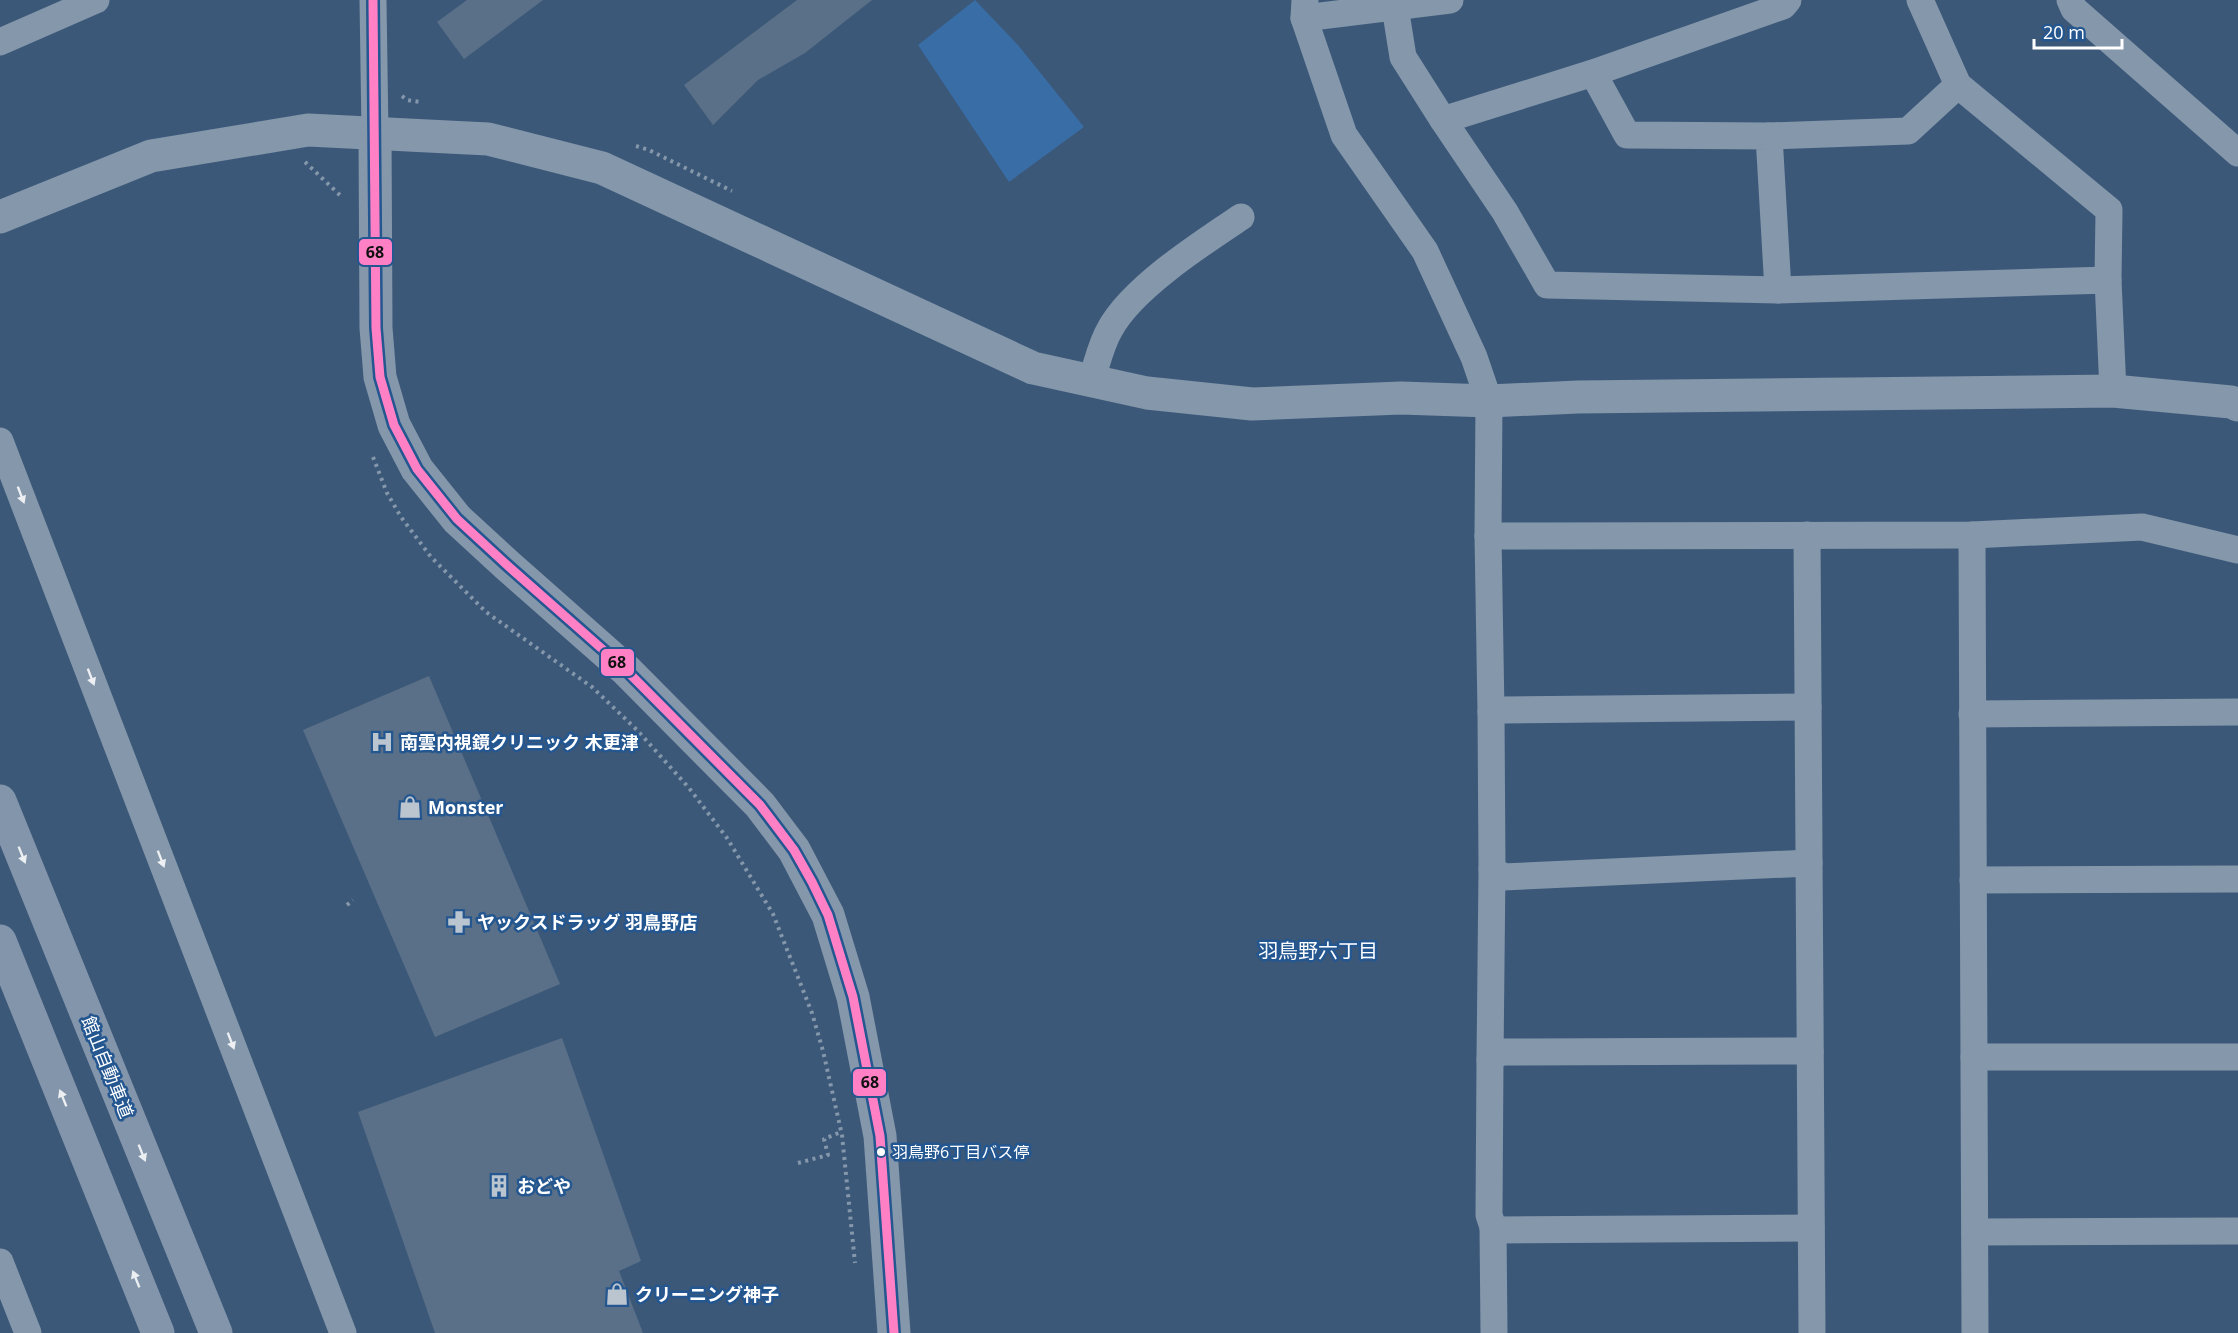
<svg xmlns="http://www.w3.org/2000/svg" width="2238" height="1333" viewBox="0 0 2238 1333" font-family="'Open Sans','Noto Sans JP',sans-serif">
<style>
.green{fill:#396da5}
.building{fill:#5a7088}
.lines{fill:none;stroke-linecap:round;stroke-linejoin:round}
.path{stroke:#8497ab;stroke-width:4;stroke-dasharray:3 4.5;stroke-linecap:butt}
.minor{stroke:#8497ab;stroke-width:27}
.tertiary{stroke:#8497ab;stroke-width:33}
.motorway{stroke:#8395ab;stroke-width:33}
.bus-1-casing{stroke:#245690;stroke-width:14}
.bus-1{stroke:#ff80c5;stroke-width:9}
.oneway{fill:#edeff2}
.oneway2{fill:#eceff2}
.bus-dot{fill:#fff;stroke:#245690;stroke-width:2}
.labels{text-anchor:middle;dominant-baseline:central;stroke-width:5;stroke-linejoin:round;paint-order:stroke}
.bus-label{font-size:16px;fill:#fff;stroke:#245690;text-anchor:start}
.poi-label{font-size:18px;font-weight:bold;fill:#fff;stroke:#245690;text-anchor:start}
.street-label{font-size:18px;fill:#fff;stroke:#245690}
.neighbourhood-label{font-size:20px;fill:#fff;stroke:#245690}
.line-badge{stroke:#245690;stroke-width:2}
.pale-badge-label{font-size:16px;text-anchor:middle;font-weight:bold;fill:#111}
</style>
<rect width="100%" height="100%" fill="#3c5878"/>
<polygon class="green" points="975,0 1018,45 1084,127 1009,182 918,45"/>
<g class="building">
<polygon points="467,0 543,0 464,59 437,22"/>
<polygon points="797,0 872,0 805,53 758,80 713,125 684,85"/>
<polygon points="429,676 560,984 435,1037 303,730"/>
<polygon points="562,1038 641,1261 619,1271 643,1333 435,1333 358,1112"/>
</g>
<g class="lines">
<g class="path">
<polyline points="402,96 407,100 420,102"/>
<polyline points="636,146 649,150 732,191"/>
<polyline points="305,162 343,198"/>
<polyline points="373,457 387,493 401,517 431,557 486,612 592,687 637,730 689,788 727,838 773,914 812,1013 823,1051 842,1135 855,1263"/>
<polyline points="347,905 353,900"/>
<polyline points="798,1163 828,1155 824,1139 841,1132"/>
</g>
<g class="minor">
<polyline points="373,0 375,133"/>
<polyline points="1305,0 1304,18 1344,135 1425,251 1474,357 1489,401 1488,536 1491,712"/>
<polyline points="1920,0 1958,85 2109,210 2108,280 2113,391"/>
<polyline points="2070,0 2074,9 2238,153"/>
<polyline points="1395,7 1403,57 1443,120 1593,73 1783,6 1788,0"/>
<polyline points="1304,18 1450,0"/>
<polyline points="0,42 96,0"/>
<polyline points="1593,73 1627,135 1769,136 1778,290"/>
<polyline points="1443,120 1505,212 1547,285 1778,290 2108,280"/>
<polyline points="1769,136 1908,131 1958,85"/>
<path d="M1091 381C1097 364 1101 344 1110 329 1132 288 1202 243 1241 217"/>
<polyline points="0,441 343,1333"/>
<polyline points="1807,535 1812,1333"/>
<polyline points="1972,535 1975,1333"/>
<polyline points="1488,536 1972,535 2142,527 2238,550"/>
<polyline points="1808,707 1503,710 1491,712 1492,869 1503,877 1809,863"/>
<polyline points="1972,714 2238,712"/>
<polyline points="1973,880 2238,879"/>
<polyline points="1810,1051 1500,1052 1490,1060 1489,1215 1493,1227 1499,1230 1811,1228"/>
<polyline points="1974,1057 2238,1057"/>
<polyline points="1490,1060 1492,869"/>
<polyline points="1493,1227 1494,1333"/>
<polyline points="1975,1232 2238,1231"/>
<polyline points="0,1262 28,1333"/>
</g>
<g class="tertiary">
<polyline points="375,133 376,328 380,377 394,425 417,469 457,519 507,565 626,670 760,805 794,850 828,915 853,997 880,1136 894,1333"/>
<polyline points="0,217 151,156 308,130 488,139 602,168 1033,368 1147,393 1252,404 1401,398 1489,401 1578,397 2113,391 2231,402 2238,405"/>
</g>
<g class="motorway">
<polyline points="0,801 216,1333"/>
<polyline points="0,941 158,1333"/>
</g>
<g class="bus-1-casing">
<polyline id="bus-1" points="373,0 376,328 380,377 394,425 417,469 457,519 507,565 626,670 760,805 794,850 812,882 828,915 853,997 880,1136 894,1333"/>
</g>
<use href="#bus-1" class="bus-1"/>
</g>
<defs><path id="oneway-solid" d="M-6-.8H1V-3.2L6.5 0L1 3.2V.8H-6Z" transform="scale(1.5)"/></defs>
<g class="oneway">
<use href="#oneway-solid" transform="translate(21 495) rotate(69)"/>
<use href="#oneway-solid" transform="translate(91 677) rotate(69)"/>
<use href="#oneway-solid" transform="translate(161 859) rotate(69)"/>
<use href="#oneway-solid" transform="translate(231 1041) rotate(69)"/>
</g>
<g class="oneway2">
<use href="#oneway-solid" transform="translate(22 855) rotate(68)"/>
<use href="#oneway-solid" transform="translate(63 1098) rotate(-112)"/>
<use href="#oneway-solid" transform="translate(142 1153) rotate(68)"/>
<use href="#oneway-solid" transform="translate(136 1279) rotate(-112)"/>
</g>
<defs>
<g id="hospital-bare" transform="scale(1.8)"><path d="M-5-5h3v3.5h4V-5h3V5h-3V1.5h-4V5h-3Z" fill="#bbc5d0" stroke="#245690" stroke-width="2.5" paint-order="stroke"/></g>
<g id="shop-bare" transform="scale(1.8)"><path d="M-5-2.5h2.3a2.7 3.5 0 0 1 5.4 0H5L5.5 6h-11ZM-1.5-2.5h3a1.5 2.3 0 0 0-3 0Z" fill="#bbc5d0" stroke="#245690" stroke-width="2.5" paint-order="stroke"/></g>
<g id="pharmacy-bare" transform="scale(1.8)"><path d="M-2-6h4v4h4v4h-4v4h-4v-4h-4v-4h4Z" fill="#bbc5d0" stroke="#245690" stroke-width="2.5" paint-order="stroke"/></g>
<g id="building-bare" transform="scale(1.8)"><path d="M-4-6H4V6H1V3H-1V6H-4ZM-2.5-4.3h1.7v1.8h-1.7ZM.8-4.3h1.7v1.8H.8ZM-2.5-1h1.7V.8h-1.7ZM.8-1h1.7V.8H.8Z" fill="#bbc5d0" stroke="#245690" stroke-width="2.5" paint-order="stroke"/></g>
</defs>
<g fill-rule="evenodd">
<use href="#hospital-bare" x="382" y="742"/>
<use href="#shop-bare" x="410" y="807"/>
<use href="#pharmacy-bare" x="459" y="922"/>
<use href="#building-bare" x="499" y="1186"/>
<use href="#shop-bare" x="617" y="1294"/>
</g>
<circle class="bus-dot" cx="881" cy="1152" r="5"/>
<g class="labels">
<g class="bus-label">
<text x="892" y="1152">羽鳥野6丁目バス停</text>
</g>
<g class="poi-label">
<text x="400" y="742">南雲内視鏡クリニック 木更津</text>
<text x="428" y="807">Monster</text>
<text x="477" y="922">ヤックスドラッグ 羽鳥野店</text>
<text x="517" y="1186">おどや</text>
<text x="635" y="1294">クリーニング神子</text>
</g>
<g class="street-label">
<text transform="translate(108 1067) rotate(68)">館山自動車道</text>
</g>
<g class="neighbourhood-label">
<text x="1318" y="950">羽鳥野六丁目</text>
</g>
</g>
<g class="line-badge">
<rect x="358" y="238" width="35" height="28" rx="6" fill="#ff80c5"/>
<rect x="600" y="648" width="35" height="29" rx="6" fill="#ff80c5"/>
<rect x="852" y="1068" width="35" height="29" rx="6" fill="#ff80c5"/>
</g>
<g class="pale-badge-label">
<text x="375" y="258">68</text>
<text x="617" y="668">68</text>
<text x="870" y="1088">68</text>
</g>
<path d="M2034 39v9h88v-9" fill="none" stroke="#ffffff" stroke-width="3"/>
<text x="2043" y="39" font-size="18" fill="#ffffff" stroke="#245690" stroke-width="4.5" paint-order="stroke">20 m</text>
</svg>
